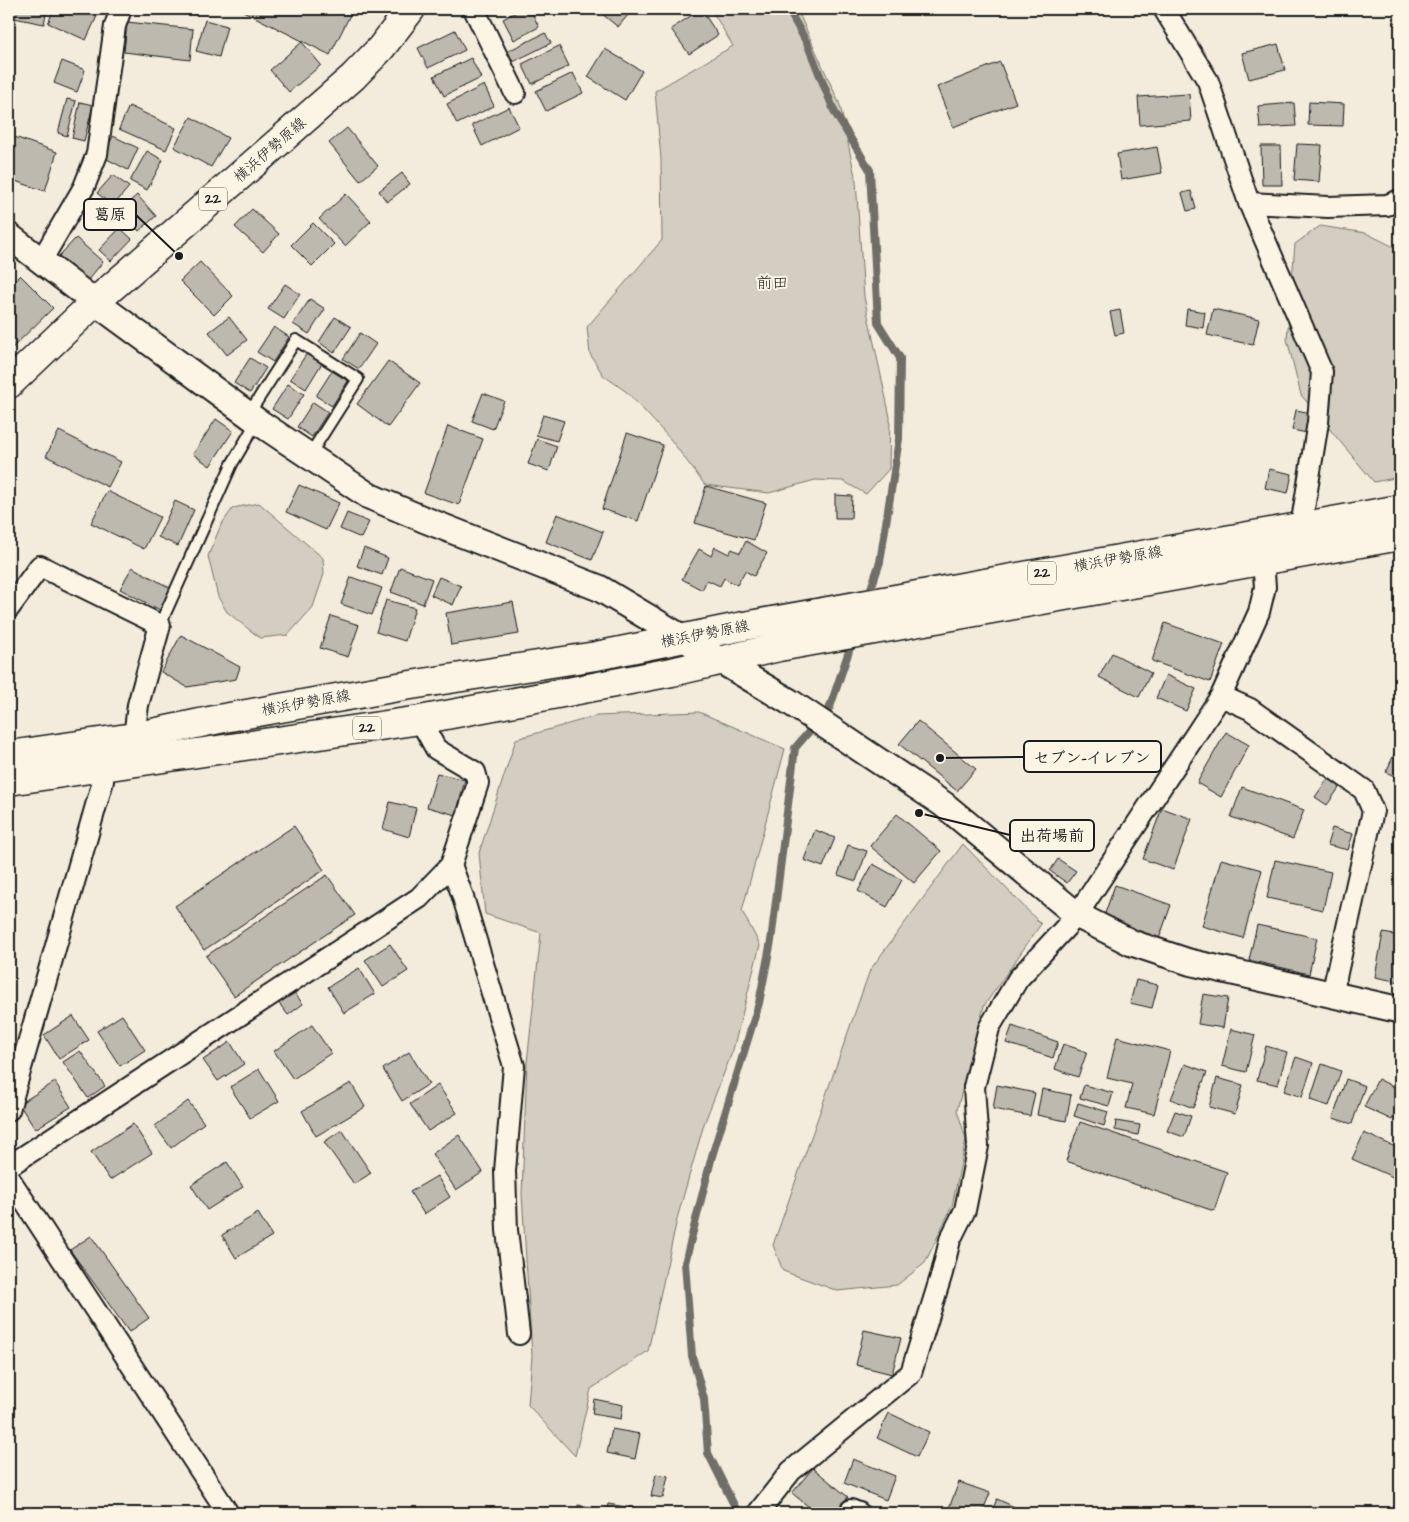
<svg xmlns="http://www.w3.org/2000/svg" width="1409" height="1522" viewBox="0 0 1409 1522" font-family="'Architects Daughter','Klee One',sans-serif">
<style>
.green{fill:#d3cec1;stroke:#78756e}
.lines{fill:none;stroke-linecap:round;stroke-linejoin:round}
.stream{stroke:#716e68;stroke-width:8}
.building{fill:#beb9ae;stroke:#1c1c1c}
.service-casing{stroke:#1c1c1c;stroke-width:14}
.minor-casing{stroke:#1c1c1c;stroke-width:24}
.tertiary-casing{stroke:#1c1c1c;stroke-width:29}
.primary-casing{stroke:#1c1c1c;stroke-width:31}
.service{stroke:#fcf5e5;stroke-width:10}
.minor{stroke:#fcf5e5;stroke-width:20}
.tertiary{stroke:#fcf5e5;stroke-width:25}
.primary{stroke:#fcf5e5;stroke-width:28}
.labels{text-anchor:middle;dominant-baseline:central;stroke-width:4;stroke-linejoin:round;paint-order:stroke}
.shield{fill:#fcf5e5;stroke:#5f5d58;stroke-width:1}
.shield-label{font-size:14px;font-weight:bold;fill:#1c1c1c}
.street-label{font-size:15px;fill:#1c1c1c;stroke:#fcf5e5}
.neighbourhood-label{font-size:16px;fill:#1c1c1c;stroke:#fcf5e5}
.leader{fill:none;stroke:#1c1c1c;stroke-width:2}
.callout-dot{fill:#1c1c1c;stroke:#fcf5e5;stroke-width:2}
.callout{fill:#fcf5e5;stroke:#1c1c1c;stroke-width:2}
.callout-label{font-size:16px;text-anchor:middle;font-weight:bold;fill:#1c1c1c}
</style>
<rect width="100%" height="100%" fill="#f3ecdd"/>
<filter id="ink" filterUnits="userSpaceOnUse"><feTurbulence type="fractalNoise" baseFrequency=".02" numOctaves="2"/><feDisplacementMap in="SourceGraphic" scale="10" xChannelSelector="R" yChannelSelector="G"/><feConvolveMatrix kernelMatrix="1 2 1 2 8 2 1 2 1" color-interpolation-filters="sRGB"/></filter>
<g filter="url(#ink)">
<g class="green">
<polygon points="711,9 797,9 840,105 856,181 864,297 890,417 889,469 866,494 843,481 815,480 769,493 705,485 671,440 628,393 603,375 590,354 587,327 662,240 661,159 655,91 733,46"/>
<polygon points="1320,226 1366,233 1400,250 1400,477 1374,482 1301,395 1287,339 1295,244"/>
<polygon points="259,503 323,558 324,574 313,607 288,635 260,638 227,612 218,597 208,556 221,525 233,508"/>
<polygon points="699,712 785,749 742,911 760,945 733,1050 704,1124 678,1215 648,1351 591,1389 575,1456 528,1405 532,1356 522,1194 527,1063 541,933 485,914 479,853 516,739 596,716"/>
<polygon points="963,844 1041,924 984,1006 957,1110 966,1139 952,1206 925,1263 897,1285 838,1291 783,1271 773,1245 870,970"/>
</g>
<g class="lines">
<g class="stream">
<polyline points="788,9 807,43 835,113 870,170 878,323 900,358 899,439 880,562 868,597"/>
<polyline points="738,1513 708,1453 704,1399 692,1356 685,1263 712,1156 759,1003 771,941 795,748 830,707 853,639"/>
</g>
</g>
<g class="building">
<polygon points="9,9 47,9 44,24 9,17"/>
<polygon points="54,9 88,9 98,14 86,40 48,23"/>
<polygon points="179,9 198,9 196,15"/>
<polygon points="239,9 353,9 330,55"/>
<polygon points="522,9 530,9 539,27 514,40 503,19"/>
<polygon points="596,9 633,9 618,27"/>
<polygon points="701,9 718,35 689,54 671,29"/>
<polygon points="205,20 227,26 219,57 196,51"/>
<polygon points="127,22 193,29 190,60 124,52"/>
<polygon points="455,30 465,50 428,68 418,48"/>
<polygon points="545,33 551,43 513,62 508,51"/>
<polygon points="302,42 321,65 289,92 270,70"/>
<polygon points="1278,44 1285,70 1249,79 1242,53"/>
<polygon points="559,46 569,66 532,84 522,64"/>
<polygon points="605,49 642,71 625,100 588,77"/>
<polygon points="471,58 481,78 444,96 434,76"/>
<polygon points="62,61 85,70 77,92 54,83"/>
<polygon points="1000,62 1016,103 953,127 937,87"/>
<polygon points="573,73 583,93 546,111 536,91"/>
<polygon points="484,85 494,106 457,124 447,104"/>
<polygon points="1189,94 1191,121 1140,125 1138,97"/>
<polygon points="67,99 76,101 67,136 58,133"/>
<polygon points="80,102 93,105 84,141 72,138"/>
<polygon points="1309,102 1344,104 1343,126 1308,125"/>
<polygon points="1294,103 1296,126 1260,128 1258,106"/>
<polygon points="129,106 176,128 166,150 119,129"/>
<polygon points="509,107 519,127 482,146 472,125"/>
<polygon points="191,117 228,138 211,167 174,147"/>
<polygon points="347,128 378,166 360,181 329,143"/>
<polygon points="9,135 57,152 45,191 9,179"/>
<polygon points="113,136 138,148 128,170 103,157"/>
<polygon points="1297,144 1322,145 1319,182 1294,180"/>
<polygon points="1261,146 1281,146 1282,185 1262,185"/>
<polygon points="1157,147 1162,173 1121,180 1117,154"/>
<polygon points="147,151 163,160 147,190 130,181"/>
<polygon points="402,173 410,184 387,202 379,191"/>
<polygon points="113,175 129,187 113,206 97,193"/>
<polygon points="1191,191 1196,209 1187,211 1182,193"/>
<polygon points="346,194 371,221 345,246 319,219"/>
<polygon points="137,195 156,216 139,231 120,210"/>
<polygon points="252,209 279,234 263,252 235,227"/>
<polygon points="313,223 334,244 312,266 291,245"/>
<polygon points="120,228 132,239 111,261 99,250"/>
<polygon points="76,238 103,262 87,281 59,256"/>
<polygon points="200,262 233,296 214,315 180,281"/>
<polygon points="20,275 53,308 9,351 9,286"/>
<polygon points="285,284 300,294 284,319 268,309"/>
<polygon points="310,299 325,309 309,334 293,324"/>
<polygon points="1187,309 1205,312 1203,328 1185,325"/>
<polygon points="1213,309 1259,319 1253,345 1207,335"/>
<polygon points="1120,310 1124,333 1115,335 1110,312"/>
<polygon points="229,317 247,340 227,355 209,332"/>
<polygon points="335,317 351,327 334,353 319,342"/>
<polygon points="274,327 289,337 273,362 257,352"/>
<polygon points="360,333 376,344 359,369 343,359"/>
<polygon points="307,353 322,363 306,389 290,379"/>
<polygon points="250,358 266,368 250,393 234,383"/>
<polygon points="388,361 420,383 388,427 357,404"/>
<polygon points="332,371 348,381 332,406 316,396"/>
<polygon points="288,384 304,394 288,419 272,409"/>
<polygon points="483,393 504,401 493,429 472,421"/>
<polygon points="313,402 328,412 312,437 297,427"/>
<polygon points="1296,410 1311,413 1307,433 1292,430"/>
<polygon points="543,415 564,421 557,441 536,435"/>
<polygon points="216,419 233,431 210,466 193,454"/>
<polygon points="448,426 483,439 459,505 424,493"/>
<polygon points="59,431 121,462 108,487 46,456"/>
<polygon points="627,433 663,445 638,521 602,509"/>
<polygon points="537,439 557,446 549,471 528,464"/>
<polygon points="1269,469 1292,474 1288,493 1265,488"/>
<polygon points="299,485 339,503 326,530 286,512"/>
<polygon points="706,486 766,503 754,540 695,523"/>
<polygon points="107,491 160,517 144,549 91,523"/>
<polygon points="835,495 852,496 851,518 835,518"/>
<polygon points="175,501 194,510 178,546 158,537"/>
<polygon points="347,513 369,522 361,538 340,529"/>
<polygon points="557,514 603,532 592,560 546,542"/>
<polygon points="746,541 767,553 754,576 745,571 737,585 724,578 720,586 707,580 702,590 682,579 699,549 711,556 715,547 729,554 732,549 740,553"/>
<polygon points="364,548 388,558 382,575 357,566"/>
<polygon points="132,567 172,589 160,610 120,589"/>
<polygon points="400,567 432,579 423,604 391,592"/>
<polygon points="351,577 382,588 372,615 341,604"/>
<polygon points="439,577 461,586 453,605 431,595"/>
<polygon points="386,600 415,608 405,641 376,632"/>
<polygon points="513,602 519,634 451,645 446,613"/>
<polygon points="331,616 359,625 348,657 320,648"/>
<polygon points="1165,623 1224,644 1210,682 1152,661"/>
<polygon points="181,635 240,667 236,679 187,687 161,672"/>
<polygon points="1112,653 1151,673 1139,697 1099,677"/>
<polygon points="1166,675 1196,689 1186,711 1156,698"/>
<polygon points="918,721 976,769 957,791 899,744"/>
<polygon points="1226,732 1249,745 1221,797 1197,783"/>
<polygon points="1398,746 1400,747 1400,768 1396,777 1386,772"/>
<polygon points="437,773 465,780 456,815 427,807"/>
<polygon points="1329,777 1341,785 1327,805 1315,797"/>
<polygon points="1242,787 1304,810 1293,839 1231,817"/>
<polygon points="390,802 416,808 409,837 383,829"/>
<polygon points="1162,808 1192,819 1173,870 1143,859"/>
<polygon points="897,814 941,851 914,883 870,846"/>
<polygon points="294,826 324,870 204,950 175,906"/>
<polygon points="1332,828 1353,834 1348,850 1327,845"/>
<polygon points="1400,828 1400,856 1396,855"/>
<polygon points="815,830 835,838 823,867 804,860"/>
<polygon points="848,845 867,851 856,881 838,875"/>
<polygon points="1058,859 1076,871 1067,883 1050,871"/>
<polygon points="1221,859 1262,870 1243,938 1202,926"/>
<polygon points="1275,860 1331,872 1323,910 1267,898"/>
<polygon points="873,864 902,880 887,907 858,891"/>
<polygon points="327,875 355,915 234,996 206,956"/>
<polygon points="1115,885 1171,905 1159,939 1103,919"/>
<polygon points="1257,925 1317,938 1309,974 1249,960"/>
<polygon points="1383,933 1400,936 1400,982 1375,977"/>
<polygon points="390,944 408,971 383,987 365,960"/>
<polygon points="359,968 375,994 344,1013 328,987"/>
<polygon points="1136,980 1158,985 1152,1008 1130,1003"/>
<polygon points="293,991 303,1004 288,1015 278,1002"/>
<polygon points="1203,994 1228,998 1223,1028 1198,1024"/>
<polygon points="122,1015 145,1050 120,1066 97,1031"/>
<polygon points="73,1016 89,1040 59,1059 44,1035"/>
<polygon points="312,1025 331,1053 293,1079 274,1051"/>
<polygon points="1012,1026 1058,1042 1053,1058 1006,1043"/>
<polygon points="1231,1029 1255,1035 1246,1072 1222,1066"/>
<polygon points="1117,1037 1170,1051 1154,1114 1126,1108 1132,1084 1107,1078"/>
<polygon points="230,1042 244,1064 218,1081 203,1060"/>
<polygon points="1063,1044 1087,1052 1078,1077 1055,1069"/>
<polygon points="1266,1046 1287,1052 1278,1085 1257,1080"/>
<polygon points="80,1051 105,1086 88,1098 63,1062"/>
<polygon points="409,1052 429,1084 402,1101 383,1069"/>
<polygon points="1296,1057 1313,1063 1302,1097 1284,1091"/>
<polygon points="1185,1064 1207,1072 1193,1108 1171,1099"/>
<polygon points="1322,1064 1341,1071 1329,1106 1310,1100"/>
<polygon points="259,1069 279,1101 250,1118 230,1087"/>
<polygon points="1217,1078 1243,1085 1235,1114 1209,1107"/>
<polygon points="1346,1079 1365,1086 1352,1124 1333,1118"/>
<polygon points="1378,1079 1400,1090 1400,1103 1392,1120 1364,1107"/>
<polygon points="55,1082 71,1107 35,1129 19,1104"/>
<polygon points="351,1083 365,1107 316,1136 302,1111"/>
<polygon points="438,1085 457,1113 428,1131 410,1104"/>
<polygon points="997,1085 1035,1093 1030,1116 993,1109"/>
<polygon points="1084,1085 1113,1093 1109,1106 1080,1098"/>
<polygon points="1042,1089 1071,1095 1066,1121 1037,1115"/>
<polygon points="188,1101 204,1123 171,1148 155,1126"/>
<polygon points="1078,1103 1108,1112 1104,1126 1074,1116"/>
<polygon points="1175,1111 1191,1116 1184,1137 1167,1131"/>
<polygon points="1116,1121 1140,1125 1138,1135 1115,1130"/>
<polygon points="1080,1122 1227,1172 1214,1211 1066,1161"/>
<polygon points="133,1124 152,1153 110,1180 91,1152"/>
<polygon points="342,1130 371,1173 354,1184 324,1142"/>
<polygon points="1364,1133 1400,1149 1400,1167 1395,1178 1352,1159"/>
<polygon points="459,1135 483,1172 456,1190 432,1154"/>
<polygon points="227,1162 243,1187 207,1210 191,1185"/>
<polygon points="437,1176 450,1197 424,1214 410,1192"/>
<polygon points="258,1213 272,1236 236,1258 222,1235"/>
<polygon points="91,1236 149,1318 129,1332 70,1250"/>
<polygon points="864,1330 901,1338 892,1374 856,1365"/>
<polygon points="594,1399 623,1405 621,1419 592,1414"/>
<polygon points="889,1413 929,1432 917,1457 877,1438"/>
<polygon points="612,1429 640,1434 635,1459 607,1453"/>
<polygon points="853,1459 895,1476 886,1500 844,1483"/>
<polygon points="813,1468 848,1497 834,1513 816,1513 792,1493"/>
<polygon points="656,1474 668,1476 663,1498 651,1496"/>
<polygon points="959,1482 990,1493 982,1513 947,1513"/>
<polygon points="997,1499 1028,1513 991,1513"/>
<polygon points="608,1504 650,1511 650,1513 606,1513"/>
<polygon points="578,1505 598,1508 598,1513 577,1513"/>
</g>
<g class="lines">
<g class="service-casing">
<g id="service">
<polyline points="248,415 296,340 358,379 309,456"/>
<polyline points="160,625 232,464 257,421"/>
</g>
</g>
<g class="minor-casing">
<g id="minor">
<polyline points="474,9 515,93"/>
<polyline points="1164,9 1208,81 1249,203 1322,372 1318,422 1301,527"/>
<polyline points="1249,203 1328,207 1387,205 1400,200"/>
<polyline points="41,261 84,187 97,154 115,26 121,9"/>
<polyline points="9,608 40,566 160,625 138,705 134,737"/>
<polyline points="1221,696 1250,709 1364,790 1373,811 1332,995"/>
<polyline points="451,865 462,894 514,1066 505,1171 507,1230 519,1334"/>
<polyline points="9,1110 103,781 100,768"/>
<polyline points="9,1166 419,898 451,865 478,783 475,772 436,749 420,720"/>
<polyline points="9,1178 228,1513"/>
<polyline points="851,1510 859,1513"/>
<polyline points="758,1513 791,1471 911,1373 942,1273 950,1240 965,1210 978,1146 974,1087 989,1028 1018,979 1077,915 1221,696 1259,612 1265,587 1263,560"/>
</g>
</g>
<g class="tertiary-casing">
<polyline id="tertiary" points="9,236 95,302 257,421 369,496 423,519 599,588 790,702 943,804 1077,915 1132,943 1189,962 1400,1010"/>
</g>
<g class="primary-casing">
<g id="primary">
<polyline points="9,384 95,302 353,77 381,48 411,9"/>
<polyline points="9,755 134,737 224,718 398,687 596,656 744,626 1400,509"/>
<polyline points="9,781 420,720 672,672 779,647 1400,536"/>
</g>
</g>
<use href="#service" class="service"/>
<use href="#minor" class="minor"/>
<use href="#tertiary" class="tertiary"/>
<use href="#primary" class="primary"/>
</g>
</g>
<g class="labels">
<g class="shield">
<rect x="199" y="187.5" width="28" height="23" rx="4"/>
<rect x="1028" y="561.5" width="28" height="23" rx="4"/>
<rect x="353" y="716.5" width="28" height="23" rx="4"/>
</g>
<g class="shield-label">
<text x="213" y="199">22</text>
<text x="1042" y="573">22</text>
<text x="367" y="728">22</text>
</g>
<g class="street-label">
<text transform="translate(270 150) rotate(-41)">横浜伊勢原線</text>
<text transform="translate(1118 559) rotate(-10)">横浜伊勢原線</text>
<text transform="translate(705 634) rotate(-11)">横浜伊勢原線</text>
<text transform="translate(306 703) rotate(-10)">横浜伊勢原線</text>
</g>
<g class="neighbourhood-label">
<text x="772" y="283">前田</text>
</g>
</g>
<path class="leader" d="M179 256L136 215M940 758L1024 757M919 813L1010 835"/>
<g class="callout-dot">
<circle cx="179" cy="256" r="5"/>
<circle cx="940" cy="758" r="5"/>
<circle cx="919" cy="813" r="5"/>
</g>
<g class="callout">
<rect x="84" y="199" width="52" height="31" rx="5"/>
<rect x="1024" y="741" width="137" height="31" rx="5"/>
<rect x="1010" y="820" width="84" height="31" rx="5"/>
</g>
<g class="callout-label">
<text x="110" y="220">葛原</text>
<text x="1092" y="763">セブン-イレブン</text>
<text x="1052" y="841">出荷場前</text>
</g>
<rect width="1409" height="1522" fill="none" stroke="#fcf5e5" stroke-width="30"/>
<rect x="15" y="15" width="1379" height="1492" fill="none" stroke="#1c1c1c" stroke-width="2" filter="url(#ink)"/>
</svg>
